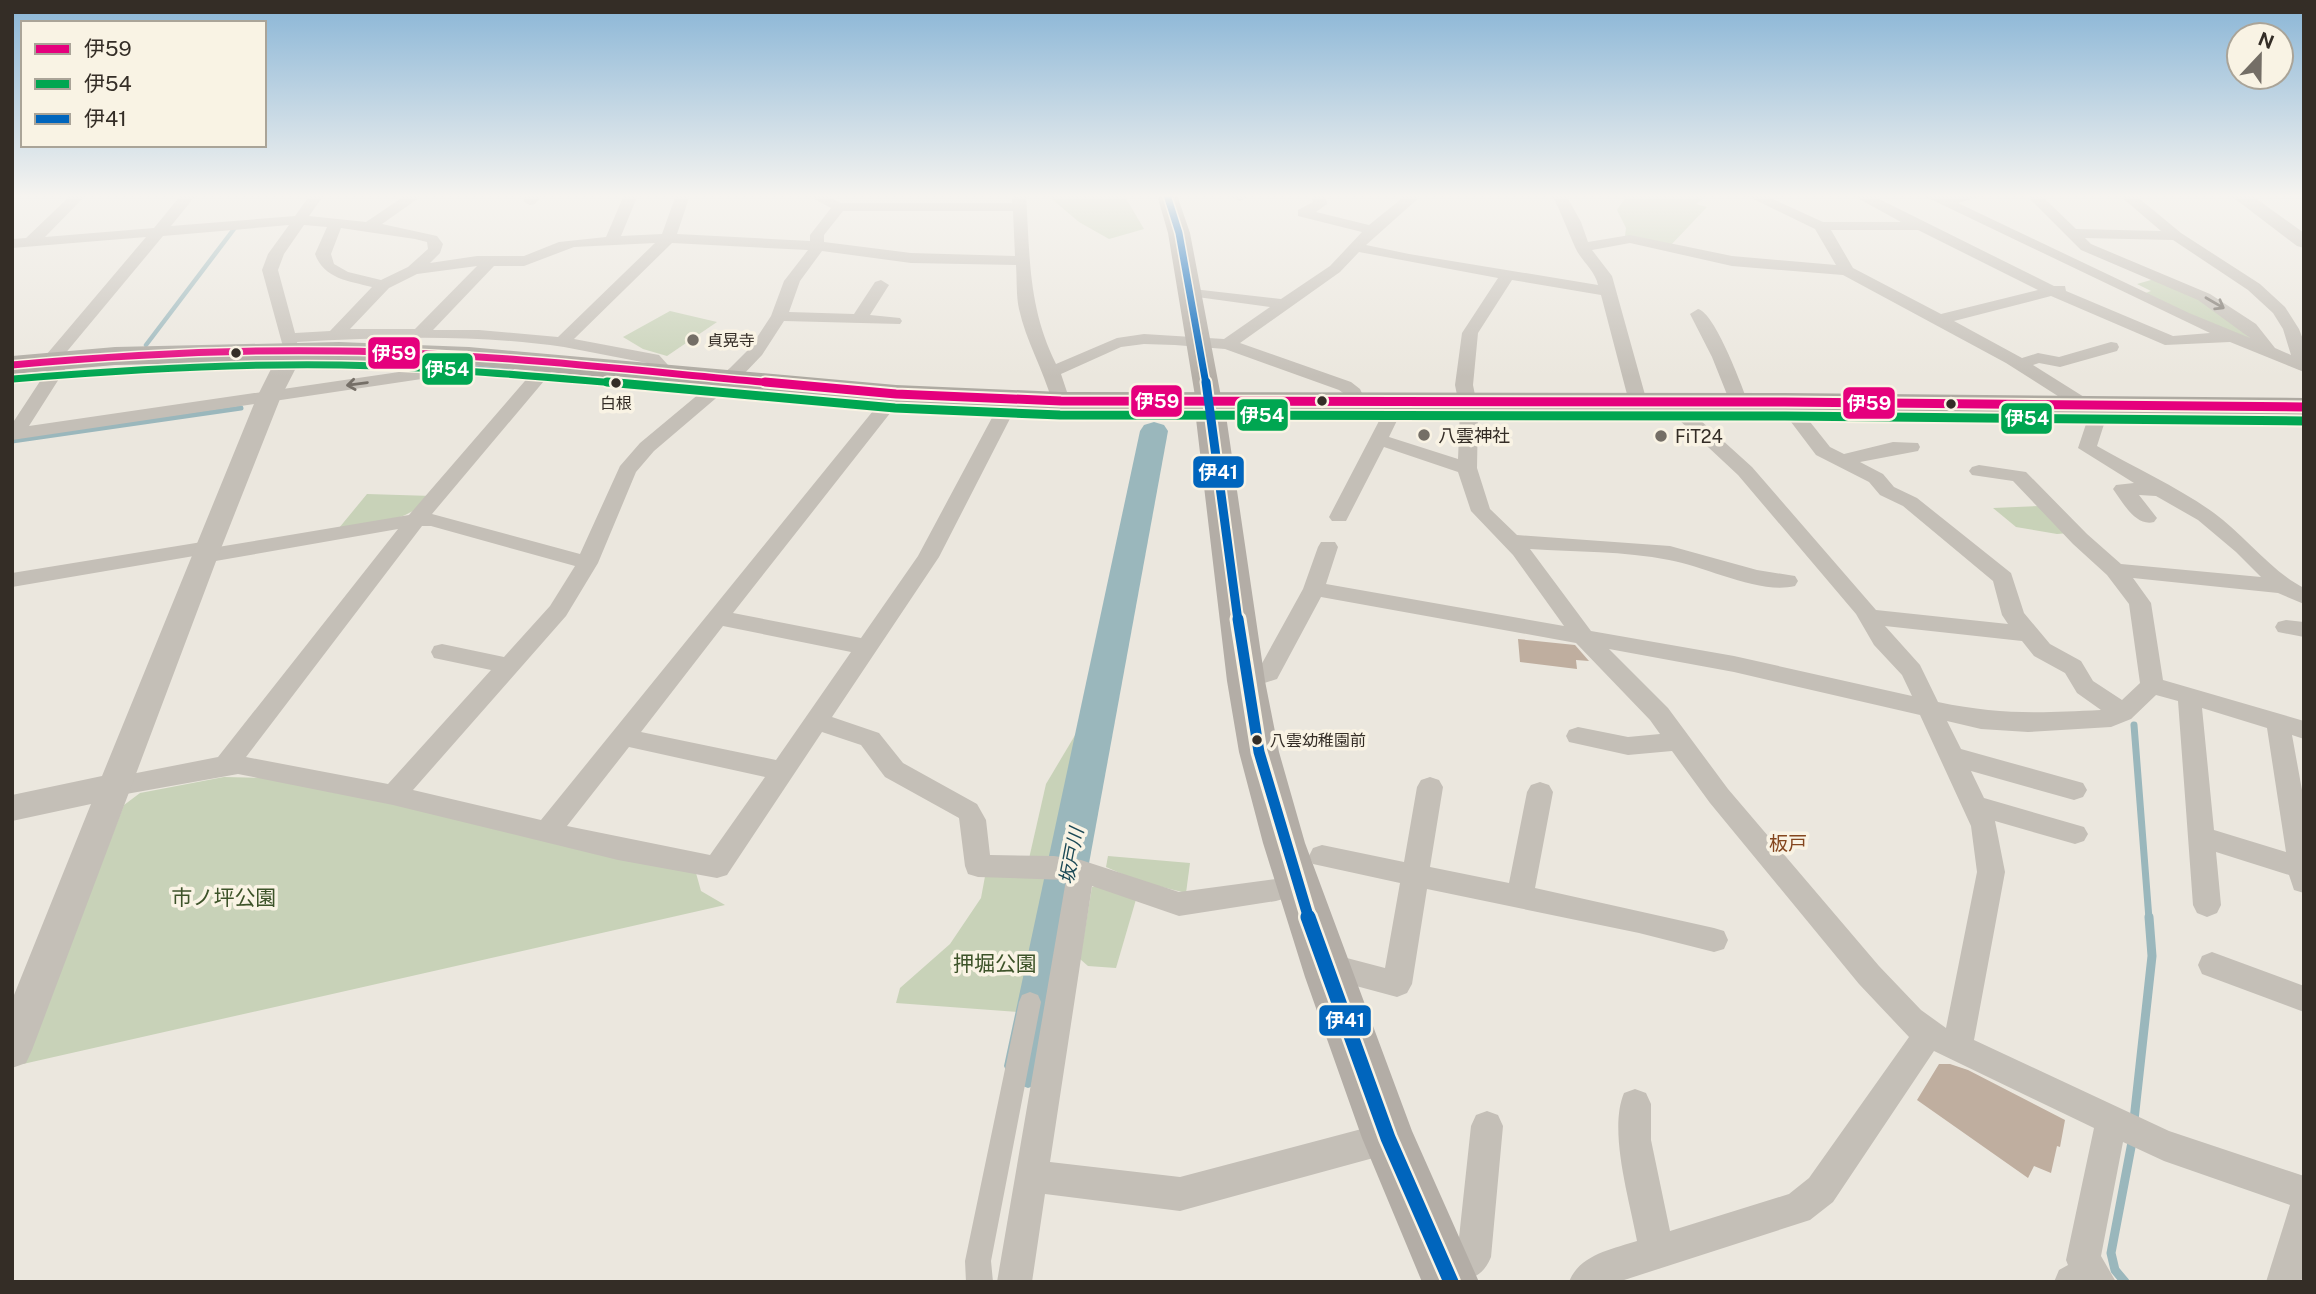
<svg xmlns="http://www.w3.org/2000/svg" width="2316" height="1294" viewBox="0 0 2316 1294" font-family="'Public Sans','Noto Sans JP',sans-serif">
<style>
.green{fill:#c8d2b8}
.lines{fill:none;stroke-linecap:round;stroke-linejoin:round}
.stream-far3{stroke:#9ab7bc;stroke-width:4.5}
.stream-far2{stroke:#9ab7bc;stroke-width:5}
.stream-far1{stroke:#9ab7bc;stroke-width:7}
.stream{stroke:#9ab7bc;stroke-width:9}
.river{fill:#9ab7bc;fill-rule:evenodd}
.building{fill:#bfae9f}
.pedestrian{fill:#c4bfb7;fill-rule:evenodd}
.minor{fill:#c4bfb7;fill-rule:evenodd}
.tertiary{fill:#c4bfb7;fill-rule:evenodd}
.secondary{fill:#b5afa7;fill-rule:evenodd}
.primary{fill:#b3ada6;fill-rule:evenodd}
.trunk{fill:#aeaaa2;fill-rule:evenodd}
.bus-1-far1-casing{stroke:#f9f3e4;stroke-width:10}
.bus-1-casing{stroke:#f9f3e4;stroke-width:13}
.bus-2-far1-casing{stroke:#f9f3e4;stroke-width:10}
.bus-2-casing{stroke:#f9f3e4;stroke-width:13}
.bus-3-far3-casing{stroke:#f9f3e4;stroke-width:10}
.bus-3-far2-casing{stroke:#f9f3e4;stroke-width:13}
.bus-3-far1-casing{stroke:#f9f3e4;stroke-width:17}
.bus-3-casing{stroke:#f9f3e4;stroke-width:20}
.bus-1-far1{stroke:#e5007d;stroke-width:7}
.bus-1{stroke:#e5007d;stroke-width:9}
.bus-2-far1{stroke:#00a651;stroke-width:7}
.bus-2{stroke:#00a651;stroke-width:9}
.bus-3-far3{stroke:#0065bd;stroke-width:7}
.bus-3-far2{stroke:#0065bd;stroke-width:9}
.bus-3-far1{stroke:#0065bd;stroke-width:11}
.bus-3{stroke:#0065bd;stroke-width:15}
.oneway{stroke:#756f67}
.poi-dot{fill:#746e66;stroke:#f9f3e4;stroke-width:2.5}
.bus-dot{fill:#342d26;stroke:#f9f3e4;stroke-width:2.5}
.labels{text-anchor:middle;dominant-baseline:central;stroke-width:7;stroke-linejoin:round;paint-order:stroke}
.far-poi-label{font-size:16px;fill:#342d26;stroke:#f9f3e4;text-anchor:start}
.bus-label{font-size:16px;fill:#342d26;stroke:#f9f3e4}
.poi-label{font-size:18px;fill:#342d26;stroke:#f9f3e4;text-anchor:start}
.neighbourhood-label{font-size:19px;fill:#84461e;stroke:#f9f3e4}
.water-label{font-size:19px;font-style:italic;fill:#1b4956;stroke:#f9f3e4}
.near-park-label{font-size:21px;fill:#3d5329;stroke:#f9f3e4}
.line-badge{stroke:#f9f3e4;stroke-width:2.5}
.badge-label{font-size:19px;text-anchor:middle;font-weight:bold;fill:#fff}
</style>
<rect width="100%" height="100%" fill="#ebe7de"/>
<g class="green">
<polygon points="1047,195 1124,195 1144,229 1109,239 1079,222"/>
<polygon points="1627,195 1707,195 1696,204 1707,207 1670,246 1625,236 1626,228 1617,210"/>
<polygon points="2158,278 2201,298 2255,342 2143,294 2151,291 2137,284"/>
<polygon points="670,311 717,322 667,356 643,349 623,337"/>
<path d="M367 494 432 496C405 524 376 522 339 528Z"/>
<polygon points="2040,506 2069,533 2057,534 2016,527 1993,508"/>
<polygon points="1093,705 1067,864 1028,863 1046,784"/>
<polygon points="224,777 268,778 545,836 696,873 701,891 725,905 23,1064 124,805 140,793"/>
<polygon points="1108,856 1190,863 1186,893 1138,881 1106,867"/>
<polygon points="986,871 1064,877 1032,1013 896,1003 900,988 950,944 981,898"/>
<polygon points="1107,883 1137,896 1116,968 1088,966 1080,959 1092,887"/>
</g>
<g class="lines">
<g class="stream-far3">
<polyline points="146,345 234,229"/>
<polyline points="420,363 448,365"/>
<polyline points="469,367 512,371"/>
</g>
<polyline class="stream-far2" points="12,441 241,408"/>
<polyline class="stream-far1" points="2134,725 2149,919"/>
<g class="stream">
<polyline points="2134,1120 2152,956 2149,917"/>
<polyline points="2125,1282 2115,1270 2111,1253 2132,1142"/>
</g>
<polygon class="river" points="1154,422 1164,425 1168,431 1052,1066 1045,1082 1028,1088 1011,1082 1004,1066 1140,431 1144,425"/>
</g>
<g class="building">
<polygon points="1518,639 1575,645 1589,661 1576,660 1577,669 1520,662"/>
<polygon points="1939,1064 1950,1064 1968,1070 2065,1120 2060,1147 2057,1146 2051,1173 2034,1166 2028,1178 1917,1100"/>
</g>
<g class="lines">
<polygon class="pedestrian" points="1030,992 1038,995 1041,1002 991,1261 993,1282 966,1282 965,1261 1019,1002 1022,995"/>
<g class="minor">
<path d="M71 195H86L45 237 154 228 181 195H196L171 226 295 216 310 195H324L309 216 366 222 406 195H423L382 224 437 236 443 244 440 253 430 263 477 256H524L559 242 606 237 624 195H638L621 236 662 234 676 195H690L677 234 810 241V235L831 208 807 195H826L841 203H1012V195H1026C1030 257 1028 308 1056 364L1117 338 1144 334 1224 339 1270 307 1190 296 1184 294 1182 291 1184 288 1281 299 1330 266 1362 232 1298 216V210L1313 202 1311 195H1325L1327 204 1316 212 1369 225 1406 195H1422L1366 245 1409 254 1598 285C1595 270 1581 261 1575 247 1567 229 1561 212 1552 195H1566L1581 222 1588 242 1630 235 1732 256 1836 265 1815 229 1745 195H1764L1823 222H1901L1852 195H1871L2054 286H2065L2066 291 2173 336 2210 333 1922 195H1985L1958 203 2189 313 2250 338 2198 300 2081 250 2026 195H2041L2076 229 2161 231 2119 195H2135L2181 233 2260 284 2285 307 2299 329 2304 342V372L2230 342 2165 345 2051 296 1954 321 2022 358 2038 353 2059 357 2111 342 2117 343 2119 347 2117 351 2060 367 2039 363 2033 365 2100 407 2106 418 2097 446C2135 468 2178 487 2214 513 2244 535 2272 572 2304 588V604L2278 593 2133 578 2151 603 2163 680 2304 721V739L2292 735 2304 801V893L2294 890 2289 875 2216 852 2221 905 2217 913 2207 917 2197 913 2193 905 2178 701 2156 695 2131 719 2111 727 2028 732 1981 729 1947 721 1961 749 2083 783 2087 790 2083 797 2074 800 1971 771 1984 798 2084 827 2088 834 2084 841 2075 844 1995 821 2005 872 1974 1040 2169 1131 2304 1176V1271L2301 1282H2266L2290 1205 2164 1161 2123 1142 2101 1256 2116 1282H2054L2059 1270 2068 1265 2066 1260 2094 1128 1934 1051 1833 1202 1810 1220 1618 1282H1569C1579 1255 1612 1249 1637 1241 1630 1201 1608 1131 1624 1093L1635 1089 1646 1093 1651 1104V1140L1670 1231 1789 1194 1809 1178 1909 1037 1859 984 1710 803 1672 751 1628 755 1569 742 1566 736 1569 730 1578 727 1628 737 1660 734 1650 720 1576 643 1321 597 1277 679 1246 689 1238 687 1234 681 1238 675 1260 667 1303 589 1318 547 1321 542H1335L1338 547 1326 584 1564 626 1513 555 1471 511 1458 472 1384 447 1346 521H1332L1329 517 1391 398H1403L1406 402 1389 437 1458 459 1460 410 1455 385 1462 333 1498 278 1359 252 1340 272 1240 343 1351 382 1360 389 1366 402 1363 406H1351L1346 395 1339 390 1225 349 1175 345 1144 344 1121 347 1061 374 1070 401 1061 406 1052 401C1043 369 1026 341 1019 309 1016 295 1017 279 1016 265L911 263 822 251 800 281 789 312 854 314 875 282 881 280 889 285 870 315 900 318 902 321 900 324 784 321 762 355 742 376 654 451 636 472 598 563 566 616 413 790 541 820 890 390H902L905 394 902 398 733 613 861 638 918 556 1002 399 1005 395H1017L1020 399 939 557 832 717 879 733 903 763 977 804 986 820 990 855 1054 856 1081 860 1179 892 1276 879 1297 873 1307 876 1311 884 1307 892 1276 901 1179 916 1092 886 1050 1162 1180 1177 1388 1122 1399 1127 1404 1138 1399 1149 1388 1154 1180 1211 1045 1194 1032 1282H997L1066 880 978 877 968 874 965 866 959 818 885 777 861 745 822 732 727 875 717 878 618 860 393 805 238 774 115 796 106 793 102 786 106 779 218 757 398 529 204 563 197 561 194 556 12 587V573L208 541 215 542 218 547 409 515 537 367 543 366 552 371 549 375 432 514 580 554 620 466 640 443 730 368 750 348 771 316 784 281 808 250 672 243 574 339 659 355 668 365 663 377 657 378 648 373 650 366 647 363C619 358 592 352 564 347 477 334 385 337 297 342L299 350 297 354H285L262 270 268 254 289 225 163 236 64 355 71 360 29 426 433 367 450 362 469 351 478 356 462 370 435 377 12 440V424L50 366 41 361 146 237 12 248V239L26 238ZM843 211H1013L1015 256 911 253 824 242V235ZM304 225 327 227 315 254C324 279 349 281 372 287L330 331 295 333 278 270 284 254ZM341 228 415 239 427 242 428 249 408 267 381 280 348 272 334 264 331 254ZM1831 230H1918L2038 290 1941 314 1853 268ZM2085 238 2173 240 2248 290 2273 313 2283 329 2291 355 2275 348 2256 324 2210 294 2091 244ZM655 243 558 337 479 330H433L494 266H524L574 247ZM1630 243 1732 266 1843 275 2006 363 2086 414 2088 418 2078 448 2134 483 2116 485 2113 489C2123 503 2136 527 2154 522L2157 518 2139 495 2156 496 2198 520 2236 552 2261 577 2121 564 2087 534 2026 472 1979 465 1972 467 1969 471 1972 475 2013 481 2073 544 2107 575 2129 604 2140 683 2122 700 2093 681 2081 661 2050 644 2024 613 2011 573 1917 498 1894 487 1883 474 1860 462 1918 451 1920 447 1918 443 1893 442 1844 454 1830 447 1791 398H1779L1776 402 1816 455 1869 482 1880 495 1903 506 1993 581 2002 615 2008 624 1876 610 1752 467 1689 410 1639 407 1647 402 1612 276 1592 250ZM477 266 415 329H350L389 288 417 274ZM1512 280 1601 295 1629 402 1637 407 1618 406 1613 398 1607 397 1598 402 1605 414 1620 417 1678 419 1738 475 1856 614 1874 645 1902 675 1912 696 1734 656 1591 631 1530 549C1576 552 1624 551 1669 560 1705 566 1759 595 1795 586L1798 581 1795 576 1757 570 1670 546 1517 535 1490 509 1477 468 1478 410 1473 385 1478 333ZM422 526H431L575 566 550 606 504 657 442 644 434 646 431 652 434 658 491 670 388 784 246 757ZM723 626 851 652 776 760 641 732ZM1885 626 2022 641 2034 656 2065 673 2077 693 2101 710C2040 713 1999 715 1938 702L1920 665ZM1609 649 1734 672 1920 715 1971 826 1977 872 1946 1028 1921 1010 1879 966 1728 789 1668 708ZM2202 708 2267 728 2286 852 2214 830ZM629 747 765 777 710 855 567 826Z"/>
<polygon points="527,195 542,195 535,204 530,205 523,201"/>
<polygon points="1226,195 1246,195 1247,197 1240,201"/>
<path d="M1698 309C1715 313 1741 384 1748 402L1745 406H1733L1730 402 1712 357 1690 314Z"/>
<polygon points="2286,620 2304,622 2304,637 2278,632 2275,627 2278,622"/>
<polygon points="1430,777 1439,780 1443,787 1430,867 1509,883 1527,792 1531,785 1540,782 1549,785 1553,792 1535,888 1714,928 1724,931 1728,940 1724,949 1714,952 1639,933 1427,889 1412,984 1407,993 1397,997 1345,983 1329,990 1319,986 1314,977 1319,968 1343,957 1385,968 1400,883 1313,864 1309,856 1313,848 1322,845 1404,862 1417,787 1421,780"/>
<polygon points="2212,952 2304,986 2304,1012 2202,974 2198,965 2202,956"/>
<path d="M1487 1111 1498 1115 1503 1126 1491 1257C1481 1283 1459 1282 1434 1282L1431 1273 1436 1261 1458 1247 1471 1126 1476 1115Z"/>
</g>
<g class="tertiary">
<polygon points="2230,195 2251,195 2304,233 2304,248 2297,246"/>
<polygon points="291,343 299,345 302,350 301,358 280,399 218,556 32,1050 26,1063 12,1068 12,1000 91,804 12,821 12,795 102,776 256,399 283,345"/>
</g>
<polygon class="secondary" points="1157,195 1177,195 1190,233 1222,402 1218,408 1209,410 1200,408 1196,402 1168,233"/>
<polygon class="primary" points="1209,393 1219,396 1224,402 1265,681 1279,752 1305,843 1412,1131 1479,1282 1422,1282 1362,1138 1305,977 1263,843 1239,752 1227,681 1194,402 1199,396"/>
<polygon class="trunk" points="339,342 469,347 896,385 1061,392 1785,393 2304,398 2304,416 1785,411 1061,410 896,403 469,365 339,360 115,365 12,374 12,356 115,347"/>
<g class="bus-1-far1-casing">
<path id="bus-1-far1" d="M12 365C121 355 231 349 340 351 489 353 637 371 785 384"/>
</g>
<g class="bus-1-casing">
<polyline id="bus-1" points="765,382 896,394 1061,401 1785,402 2304,407"/>
</g>
<g class="bus-2-far1-casing">
<path id="bus-2-far1" d="M13 379C122 370 232 363 341 365 437 367 531 376 626 384"/>
</g>
<g class="bus-2-casing">
<polyline id="bus-2" points="607,382 895,408 1060,415 1785,416 2304,421"/>
</g>
<g class="bus-3-far3-casing">
<polyline id="bus-3-far3" points="1167,195 1179,233 1206,384"/>
</g>
<g class="bus-3-far2-casing">
<polyline id="bus-3-far2" points="1206,382 1238,621"/>
</g>
<g class="bus-3-far1-casing">
<polyline id="bus-3-far1" points="1238,619 1259,752 1309,919"/>
</g>
<g class="bus-3-casing">
<polyline id="bus-3" points="1308,917 1388,1138 1451,1282"/>
</g>
<use href="#bus-1-far1" class="bus-1-far1"/>
<use href="#bus-1" class="bus-1"/>
<use href="#bus-2-far1" class="bus-2-far1"/>
<use href="#bus-2" class="bus-2"/>
<use href="#bus-3-far3" class="bus-3-far3"/>
<use href="#bus-3-far2" class="bus-3-far2"/>
<use href="#bus-3-far1" class="bus-3-far1"/>
<use href="#bus-3" class="bus-3"/>
</g>
<defs><path id="oneway-shaft" d="M-6 0H5M1.5-3L5.5 0L1.5 3" fill="none" stroke-width="1.6" stroke-linecap="round" stroke-linejoin="round" transform="scale(1.75)"/></defs>
<g class="oneway">
<use href="#oneway-shaft" transform="translate(2215 303) rotate(30)"/>
<use href="#oneway-shaft" transform="translate(357 384) rotate(172)"/>
</g>
<linearGradient id="sky" x2="0" y2="1"><stop stop-color="#89b5d6"/><stop offset="0.52" stop-color="#f6f4f0"/><stop offset="1" stop-color="#f6f4f0" stop-opacity="0"/></linearGradient>
<rect width="2316" height="377" fill="url(#sky)"/>
<g class="poi-dot">
<circle cx="693" cy="340" r="7"/>
<circle cx="1424" cy="435" r="7"/>
<circle cx="1661" cy="436" r="7"/>
</g>
<g class="bus-dot">
<circle cx="236" cy="353" r="6"/>
<circle cx="616" cy="383" r="6"/>
<circle cx="1322" cy="401" r="6"/>
<circle cx="1951" cy="404" r="6"/>
<circle cx="1257" cy="740" r="6"/>
</g>
<g class="labels">
<g class="far-poi-label">
<text x="707" y="340">貞晃寺</text>
</g>
<g class="bus-label">
<text x="616" y="403">白根</text>
<text x="1270" y="740" text-anchor="start">八雲幼稚園前</text>
</g>
<g class="poi-label">
<text x="1438" y="435">八雲神社</text>
<text x="1675" y="436">FiT24</text>
</g>
<g class="neighbourhood-label">
<text x="1788" y="843">板戸</text>
</g>
<g class="water-label">
<text transform="translate(1071 856) rotate(-79)">坂戸川</text>
</g>
<g class="near-park-label">
<text x="224" y="897">市ノ坪公園</text>
<text x="995" y="963">押堀公園</text>
</g>
</g>
<g class="line-badge">
<rect x="367" y="336" width="54" height="34" rx="7" fill="#e5007d"/>
<rect x="421" y="352" width="53" height="34" rx="7" fill="#00a651"/>
<rect x="1130" y="384" width="53" height="34" rx="7" fill="#e5007d"/>
<rect x="1842" y="386" width="54" height="34" rx="7" fill="#e5007d"/>
<rect x="1236" y="398" width="53" height="34" rx="7" fill="#00a651"/>
<rect x="2000" y="402" width="53" height="33" rx="7" fill="#00a651"/>
<rect x="1192" y="455" width="53" height="34" rx="7" fill="#0065bd"/>
<rect x="1318" y="1004" width="54" height="33" rx="7" fill="#0065bd"/>
</g>
<g class="badge-label">
<text x="394" y="360">伊59</text>
<text x="447" y="376">伊54</text>
<text x="1157" y="408">伊59</text>
<text x="1869" y="410">伊59</text>
<text x="1262" y="422">伊54</text>
<text x="2027" y="425">伊54</text>
<text x="1218" y="479">伊41</text>
<text x="1345" y="1027">伊41</text>
</g>
<rect width="2316" height="1294" fill="none" stroke="#342d26" stroke-width="28"/>
<rect x="21" y="21" width="245" height="126" fill="#f9f3e4" stroke="#aaa498" stroke-width="2"/>
<rect x="35" y="44" width="35" height="10" fill="#e5007d" stroke="#aaa498" stroke-width="2"/>
<text x="84" y="56" font-size="21" fill="#342d26">伊59</text>
<rect x="35" y="79" width="35" height="10" fill="#00a651" stroke="#aaa498" stroke-width="2"/>
<text x="84" y="91" font-size="21" fill="#342d26">伊54</text>
<rect x="35" y="114" width="35" height="10" fill="#0065bd" stroke="#aaa498" stroke-width="2"/>
<text x="84" y="126" font-size="21" fill="#342d26">伊41</text>
<g transform="translate(2260 56) rotate(22)"><circle r="33" fill="#f9f3e4" stroke="#aaa498" stroke-width="2"/>
<path d="M0-5L12 26L0 18L-12 26Z" fill="#746e66"/>
<text y="-10" font-size="19" font-weight="bold" text-anchor="middle" fill="#342d26">N</text>
</g>
</svg>
